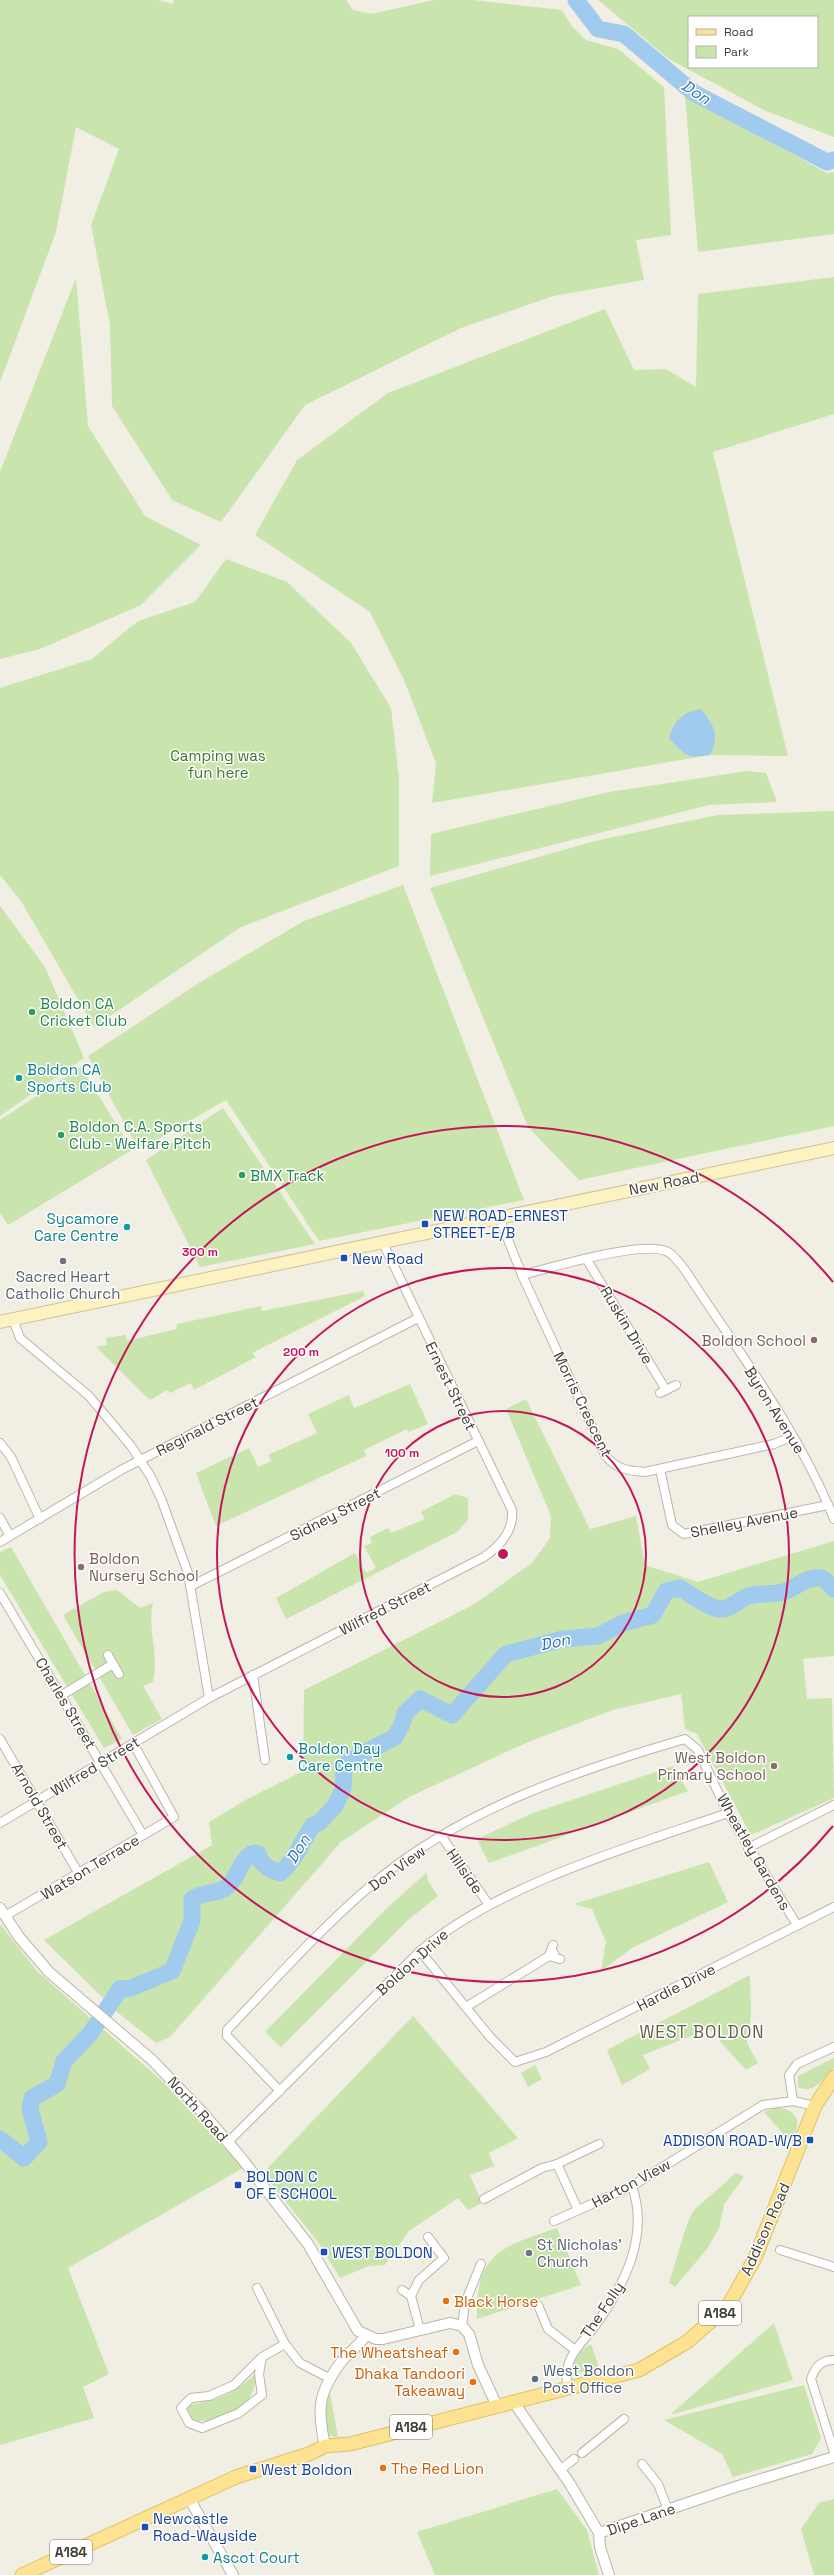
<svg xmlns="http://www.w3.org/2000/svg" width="834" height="2575" viewBox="0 0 834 2575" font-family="'Space Grotesk',sans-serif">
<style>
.green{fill:#c9e5ad;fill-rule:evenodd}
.water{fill:#a0caee}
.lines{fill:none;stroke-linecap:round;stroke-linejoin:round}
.river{stroke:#a0caee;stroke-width:17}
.minor-casing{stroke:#bcb6a7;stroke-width:10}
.tertiary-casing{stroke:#bcb6a7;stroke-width:12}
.secondary-casing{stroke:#d1c494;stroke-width:14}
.primary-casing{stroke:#e0c163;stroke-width:15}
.minor{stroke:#fff;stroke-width:8}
.tertiary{stroke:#fff;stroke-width:10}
.secondary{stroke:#fdf2c2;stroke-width:12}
.primary{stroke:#fce392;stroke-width:13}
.ring{fill:none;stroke:#c2185b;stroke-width:2}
.leisure-dot{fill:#2e9e5b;stroke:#fff;stroke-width:1.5}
.culture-dot{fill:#0f9aa8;stroke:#fff;stroke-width:1.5}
.transit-dot{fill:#1a4fb4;stroke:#fff;stroke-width:1.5}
.worship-dot{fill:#6b7280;stroke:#fff;stroke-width:1.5}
.education-dot{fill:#8d6e63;stroke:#fff;stroke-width:1.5}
.food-dot{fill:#e8710a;stroke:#fff;stroke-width:1.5}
.service-dot{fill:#5c6f8a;stroke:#fff;stroke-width:1.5}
.labels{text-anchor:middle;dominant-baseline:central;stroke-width:3;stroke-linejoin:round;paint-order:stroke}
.shield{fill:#fff;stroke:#7b7871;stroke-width:1}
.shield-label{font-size:14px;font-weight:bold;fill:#433e34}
.park-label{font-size:15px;fill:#417329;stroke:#fff}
.leisure-label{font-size:15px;fill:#27864d;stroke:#fff;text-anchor:start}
.culture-label{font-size:15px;fill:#0d838f;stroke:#fff;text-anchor:start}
.street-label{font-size:15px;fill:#433e34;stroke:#fff}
.transit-label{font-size:15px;fill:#164399;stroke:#fff;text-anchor:start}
.worship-label{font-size:15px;fill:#5b616d;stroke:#fff}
.education-label{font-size:15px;fill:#785e54;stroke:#fff;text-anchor:end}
.food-label{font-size:15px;fill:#c56008;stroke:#fff;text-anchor:start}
.service-label{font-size:15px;fill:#4e5e75;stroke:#fff;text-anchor:start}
.water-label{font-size:16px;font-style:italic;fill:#3071ac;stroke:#fff}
.quarter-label{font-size:17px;letter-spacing:1px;fill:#665d4b;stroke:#fff}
.centre{fill:#c2185b;stroke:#fff;stroke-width:2}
.ring-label{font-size:12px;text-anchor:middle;font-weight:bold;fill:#c2185b;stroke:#fff;stroke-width:3;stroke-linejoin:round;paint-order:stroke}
</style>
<rect width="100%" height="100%" fill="#f1eee4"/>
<g class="green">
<polygon points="0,0 159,0 172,4 174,0 346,0 353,10 371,14 434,0 473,0 562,10 571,25 586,40 618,49 664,87 671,235 636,240 644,280 553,296 461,328 305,405 221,522 172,500 112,406 110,325 91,225 119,149 76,127 56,232 0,382"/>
<path d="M598 0H834V137L766 111 669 59ZM689 17H817V67H689Z"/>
<polygon points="685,95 827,173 834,172 834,234 698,252"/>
<polygon points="834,277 834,414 713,452 788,756 710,755 432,803 436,763 404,680 370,612 255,535 297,460 388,393 605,309 634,370 666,369 696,387 698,294"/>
<polygon points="76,278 88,426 145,516 201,545 141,605 40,649 0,659 0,472"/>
<polygon points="226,559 287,582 351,643 391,708 399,778 399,866 241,927 94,1027 21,901 0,875 0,688 92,659 138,621 195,602"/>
<polygon points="747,771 766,773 777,802 709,805 430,876 431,834 609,792"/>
<polygon points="834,811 834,1126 579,1180 528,1127 430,888 595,841 717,815"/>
<polygon points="403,885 524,1200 319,1241 226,1100 139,1150 88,1056 202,981 304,921"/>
<polygon points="0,906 45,967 84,1058 0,1116"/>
<polygon points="81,1067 132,1150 8,1225 0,1213 0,1120"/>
<polygon points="223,1108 315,1244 200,1267 146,1160"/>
<polygon points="363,1291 365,1296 252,1353 256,1357 194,1390 191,1383 170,1393 167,1390 150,1400 96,1347 107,1345 106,1338 126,1335 127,1341 176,1329 177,1324 261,1306 262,1311"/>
<polygon points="410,1384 428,1424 408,1432 407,1429 364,1450 366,1456 216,1526 196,1473 249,1448 258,1467 271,1461 268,1455 317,1433 308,1414 349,1395 354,1408"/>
<polygon points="526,1399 590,1529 636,1516 645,1565 698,1582 834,1541 834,1656 803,1659 807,1699 832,1698 834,1798 751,1835 697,1734 685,1729 681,1694 613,1710 528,1742 409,1797 341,1842 170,2037 156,2043 117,2012 44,1940 212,1845 209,1822 249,1798 303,1771 304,1690 473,1605 532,1563 550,1538 551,1516 506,1409"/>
<polygon points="455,1494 468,1498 468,1520 457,1532 286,1619 276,1598 355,1553 366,1573 376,1568 364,1546 372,1543 370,1537 388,1528 391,1533 425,1519 421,1512"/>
<polygon points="11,1547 122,1739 104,1748 0,1575 0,1552"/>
<path d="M117 1590 140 1608 153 1603C147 1630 160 1656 153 1682L143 1686 162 1719 133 1735 63 1615 104 1592Z"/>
<polygon points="673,1766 688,1791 489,1863 477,1839 533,1813"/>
<polygon points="709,1862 728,1902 632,1948 601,1971 606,1942 592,1909 574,1904"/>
<polygon points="427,1872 428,1881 438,1896 408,1920 281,2047 265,2032 385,1910"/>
<polygon points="0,1924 37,1971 163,2082 243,2168 68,2268 109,2374 83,2387 94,2418 0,2445"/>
<polygon points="750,1975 751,2016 747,2043 758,2063 746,2070 709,2029 643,2055 650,2069 622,2085 607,2050"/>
<polygon points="413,2016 518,2138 489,2153 494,2166 470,2175 482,2203 468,2210 458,2198 409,2231 385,2265 369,2266 340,2278 318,2242 263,2173"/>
<path d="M834 2058V2068C825 2078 813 2095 798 2087V2076Z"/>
<polygon points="535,2065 542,2079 528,2087 521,2073"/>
<path d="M777 2107C803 2112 799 2124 792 2144L764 2112Z"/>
<polygon points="736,2173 744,2177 724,2204 719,2228 707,2249 675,2287 669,2283 687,2224 693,2211"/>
<path d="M557 2228 581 2285 477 2319C475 2253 503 2246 557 2228Z"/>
<polygon points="774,2323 793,2380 670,2415"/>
<path d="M591 2344 599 2367 570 2375C574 2360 578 2352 591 2344Z"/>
<path d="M257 2372C254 2409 230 2421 195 2421L187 2413 188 2405C221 2399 232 2395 257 2372Z"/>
<polygon points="804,2385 821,2438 812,2454 733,2477 722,2454 664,2420"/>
<path d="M330 2393 338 2438 329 2435C323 2420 324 2408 330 2393Z"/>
<polygon points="557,2489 587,2530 599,2575 435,2575 417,2532"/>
<polygon points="834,2499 834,2575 814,2575 801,2529 819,2503"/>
</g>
<path class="water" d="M701 709C714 726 720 734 710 755 684 759 687 755 669 739 673 722 682 712 701 709Z"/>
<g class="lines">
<g class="river">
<polyline points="576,0 598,29 624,34 694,93 827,162 834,160"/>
<path d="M0 2139 24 2158 39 2142 30 2109 32 2098 57 2084 64 2061 90 2034 120 1989 131 1988 172 1971 192 1921V1899C205 1891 219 1894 227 1887 239 1878 239 1859 254 1853L258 1854C260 1864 270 1870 280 1873 297 1859 301 1842 313 1825L319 1823 335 1806 343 1789 344 1771 349 1761 395 1737 402 1724 405 1713 420 1699 452 1715 506 1654 563 1639 598 1636 623 1623 653 1615 666 1591 680 1588C692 1595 705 1606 718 1609 729 1611 737 1601 746 1597 760 1592 771 1595 783 1592 795 1589 806 1576 820 1578 827 1579 829 1585 834 1589"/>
</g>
<g class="minor-casing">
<g id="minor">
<path d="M499 1217 522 1275 605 1455C616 1469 628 1471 645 1472L774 1444 793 1436"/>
<polyline points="587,1260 666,1390"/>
<path d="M522 1275C551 1268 644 1239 668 1252 675 1256 680 1264 685 1270 737 1350 798 1429 834 1519"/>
<polyline points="13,1319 20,1338 89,1396 131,1446 151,1477 162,1501 188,1573 209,1698"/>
<polyline points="660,1393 676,1385"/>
<polyline points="0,1443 11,1457 40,1519"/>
<polyline points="660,1469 672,1525 684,1534 828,1505"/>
<polyline points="0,1518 10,1536"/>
<polyline points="0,1542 121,1470 418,1318"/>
<polyline points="191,1586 478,1441"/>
<polyline points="0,1593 143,1835"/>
<polyline points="108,1655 113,1664"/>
<polyline points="253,1675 265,1760"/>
<polyline points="62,1695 113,1664 119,1674"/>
<polyline points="0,1739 79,1874"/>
<path d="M0 1823 209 1698 484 1557C500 1546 514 1531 512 1510L382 1241"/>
<polyline points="442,1837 489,1905"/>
<polyline points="748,1848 834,1805"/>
<polyline points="5,1916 174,1817 133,1743"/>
<polyline points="553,1945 549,1956 560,1959"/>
<polyline points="420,1951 491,2038 515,2062 546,2052 834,1907"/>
<polyline points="466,2007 554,1953"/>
<path d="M280 2091 227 2036V2030C273 1982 317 1932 368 1888 456 1811 575 1771 685 1739L698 1750 728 1813 797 1925"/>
<polyline points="793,2101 789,2075 797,2064 834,2047"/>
<path d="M228 2142 420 1951C500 1884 629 1847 728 1813"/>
<polyline points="557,2164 578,2210"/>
<polyline points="484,2199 542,2168 557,2164 599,2144"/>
<polyline points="554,2221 632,2186 763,2105 793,2101 815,2106"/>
<polyline points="780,2250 834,2267"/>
<polyline points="257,2288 285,2344 300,2363 331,2379"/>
<polyline points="402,2290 411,2296 420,2330"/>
<polyline points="411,2296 419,2280 444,2258 428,2237"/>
<polyline points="538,2305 548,2329 575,2350"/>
<polyline points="462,2326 465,2303 481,2264"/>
<polyline points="262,2357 259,2374 262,2395 239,2413 202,2428 189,2423 181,2408 191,2398 209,2396 234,2385 262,2357 285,2344"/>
<path d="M834 2360C821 2360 815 2367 811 2379L834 2452"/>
<path d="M567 2386C564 2354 580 2347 597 2323 626 2282 649 2235 632 2186"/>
<polyline points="582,2453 624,2419"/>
<polyline points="642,2464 658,2484 668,2510"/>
<polyline points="560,2470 574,2459"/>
</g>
</g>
<g class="tertiary-casing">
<g id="tertiary">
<polyline points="0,1908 19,1937 49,1972 152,2060 203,2113 243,2160 308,2244 358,2331 376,2339 383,2339 450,2323 462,2326 469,2334 478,2365 497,2406"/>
<polyline points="513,2401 570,2484 599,2533 732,2488 834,2457"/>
<path d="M325 2446C317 2409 318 2393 341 2362 349 2352 359 2346 366 2335"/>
<polyline points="189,2498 233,2575"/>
<polyline points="599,2533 600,2547 609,2575"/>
</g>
</g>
<g class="secondary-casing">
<polyline id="secondary" points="0,1322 834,1148"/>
</g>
<g class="primary-casing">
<polyline id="primary" points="22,2575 236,2477 309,2454 325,2446 350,2444 639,2370 687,2342 728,2306 755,2258 815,2106 834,2077"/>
</g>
<use href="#minor" class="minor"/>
<use href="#tertiary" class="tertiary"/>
<use href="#secondary" class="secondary"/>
<use href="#primary" class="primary"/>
</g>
<g class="ring">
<circle cx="503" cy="1554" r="143"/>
<circle cx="503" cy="1554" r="286"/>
<path d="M833 1826A428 428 0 1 1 833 1282"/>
</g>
<g class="leisure-dot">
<circle cx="32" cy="1012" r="4"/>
<circle cx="61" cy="1135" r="4"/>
<circle cx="242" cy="1175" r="4"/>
</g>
<g class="culture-dot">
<circle cx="19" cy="1078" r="4"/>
<circle cx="127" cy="1227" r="4"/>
<circle cx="290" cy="1757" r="4"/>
<circle cx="205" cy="2557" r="4"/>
</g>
<g class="transit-dot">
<rect x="421" y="1220" width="8" height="8" rx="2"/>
<rect x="340" y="1254" width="8" height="8" rx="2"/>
<rect x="806" y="2136" width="8" height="8" rx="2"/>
<rect x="234" y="2181" width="8" height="8" rx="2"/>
<rect x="320" y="2248" width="8" height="8" rx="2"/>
<rect x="249" y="2465" width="8" height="8" rx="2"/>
<rect x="141" y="2523" width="8" height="8" rx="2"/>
</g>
<g class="worship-dot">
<circle cx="63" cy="1261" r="4"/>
<circle cx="529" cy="2253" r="4"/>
</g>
<g class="education-dot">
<circle cx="814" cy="1340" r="4"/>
<circle cx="81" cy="1567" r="4"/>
<circle cx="774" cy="1766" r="4"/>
</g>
<g class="food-dot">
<circle cx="446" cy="2301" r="4"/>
<circle cx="456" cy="2352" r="4"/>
<circle cx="473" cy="2382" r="4"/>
<circle cx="383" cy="2468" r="4"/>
</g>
<circle class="service-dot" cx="535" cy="2379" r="4"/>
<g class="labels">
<g class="shield">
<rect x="699" y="2301" width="42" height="24" rx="3"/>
<rect x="390" y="2415" width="42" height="24" rx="3"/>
<rect x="50" y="2540" width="42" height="24" rx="3"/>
</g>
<g class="shield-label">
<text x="720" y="2313">A184</text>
<text x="411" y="2427">A184</text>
<text x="71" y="2552">A184</text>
</g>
<g class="park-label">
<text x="218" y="755">Camping was<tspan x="218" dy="17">fun here</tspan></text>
</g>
<g class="leisure-label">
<text x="40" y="1003">Boldon CA<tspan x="40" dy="17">Cricket Club</tspan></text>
<text x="69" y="1126">Boldon C.A. Sports<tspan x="69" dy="17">Club - Welfare Pitch</tspan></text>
<text x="250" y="1175">BMX Track</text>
</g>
<g class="culture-label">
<text x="27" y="1069">Boldon CA<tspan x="27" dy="17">Sports Club</tspan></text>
<text x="119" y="1218" text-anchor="end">Sycamore<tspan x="119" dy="17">Care Centre</tspan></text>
<text x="298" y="1748">Boldon Day<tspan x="298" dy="17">Care Centre</tspan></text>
<text x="213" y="2557">Ascot Court</text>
</g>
<g class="street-label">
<text transform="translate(664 1183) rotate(-11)">New Road</text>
<text transform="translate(627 1325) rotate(59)">Ruskin Drive</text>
<text transform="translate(451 1386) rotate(64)">Ernest Street</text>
<text transform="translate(583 1404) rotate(64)">Morris Crescent</text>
<text transform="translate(775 1410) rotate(58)">Byron Avenue</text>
<text transform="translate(207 1426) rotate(-27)">Reginald Street</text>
<text transform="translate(335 1514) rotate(-27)">Sidney Street</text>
<text transform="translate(744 1522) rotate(-11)">Shelley Avenue</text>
<text transform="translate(385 1608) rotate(-27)">Wilfred Street</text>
<text transform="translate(66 1703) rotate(59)">Charles Street</text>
<text transform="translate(95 1766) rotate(-31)">Wilfred Street</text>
<text transform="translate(40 1806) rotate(60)">Arnold Street</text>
<text transform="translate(754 1852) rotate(60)">Wheatley Gardens</text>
<text transform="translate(90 1867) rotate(-31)">Watson Terrace</text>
<text transform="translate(397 1868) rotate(-36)">Don View</text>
<text transform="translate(465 1871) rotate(55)">Hillside</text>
<text transform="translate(412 1962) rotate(-42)">Boldon Drive</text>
<text transform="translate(676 1987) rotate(-27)">Hardie Drive</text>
<text transform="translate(198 2109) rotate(48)">North Road</text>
<text transform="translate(631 2183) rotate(-28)">Harton View</text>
<text transform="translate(765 2229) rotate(-66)">Addison Road</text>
<text transform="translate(602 2310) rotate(-56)">The Folly</text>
<text transform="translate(641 2519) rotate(-19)">Dipe Lane</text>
</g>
<g class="transit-label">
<text x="433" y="1215">NEW ROAD-ERNEST<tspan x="433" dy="17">STREET-E/B</tspan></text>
<text x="352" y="1258">New Road</text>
<text x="802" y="2140" text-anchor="end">ADDISON ROAD-W/B</text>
<text x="246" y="2176">BOLDON C<tspan x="246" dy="17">OF E SCHOOL</tspan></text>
<text x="332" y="2252">WEST BOLDON</text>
<text x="261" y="2469">West Boldon</text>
<text x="153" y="2518">Newcastle<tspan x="153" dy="17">Road-Wayside</tspan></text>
</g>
<g class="worship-label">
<text x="63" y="1276">Sacred Heart<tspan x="63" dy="17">Catholic Church</tspan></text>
<text x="537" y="2244" text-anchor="start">St Nicholas'<tspan x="537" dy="17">Church</tspan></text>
</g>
<g class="education-label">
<text x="806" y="1340">Boldon School</text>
<text x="89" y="1558" text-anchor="start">Boldon<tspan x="89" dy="17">Nursery School</tspan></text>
<text x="766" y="1757">West Boldon<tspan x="766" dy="17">Primary School</tspan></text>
</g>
<g class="food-label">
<text x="454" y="2301">Black Horse</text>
<text x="448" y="2352" text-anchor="end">The Wheatsheaf</text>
<text x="465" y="2373" text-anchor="end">Dhaka Tandoori<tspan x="465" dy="17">Takeaway</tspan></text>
<text x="391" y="2468">The Red Lion</text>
</g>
<g class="service-label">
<text x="543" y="2370">West Boldon<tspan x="543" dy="17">Post Office</tspan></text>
</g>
<g class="water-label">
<text transform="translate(696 92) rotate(33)">Don</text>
<text transform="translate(555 1642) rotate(-12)">Don</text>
<text transform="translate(298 1849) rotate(-58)">Don</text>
</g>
<g class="quarter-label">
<text x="702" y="2032">WEST BOLDON</text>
</g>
</g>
<circle cx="503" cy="1554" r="6" class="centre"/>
<g class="ring-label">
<text x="200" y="1256">300 m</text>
<text x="301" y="1356">200 m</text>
<text x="402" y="1457">100 m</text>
</g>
<rect x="688" y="16" width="130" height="52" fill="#ffffff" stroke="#b4b2ae"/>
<rect x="696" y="29" width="20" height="6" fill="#fce392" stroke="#b4b2ae"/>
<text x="724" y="36" font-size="12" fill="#433e34">Road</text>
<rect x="696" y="46" width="20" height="12" fill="#c9e5ad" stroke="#b4b2ae"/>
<text x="724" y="56" font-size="12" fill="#433e34">Park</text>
</svg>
